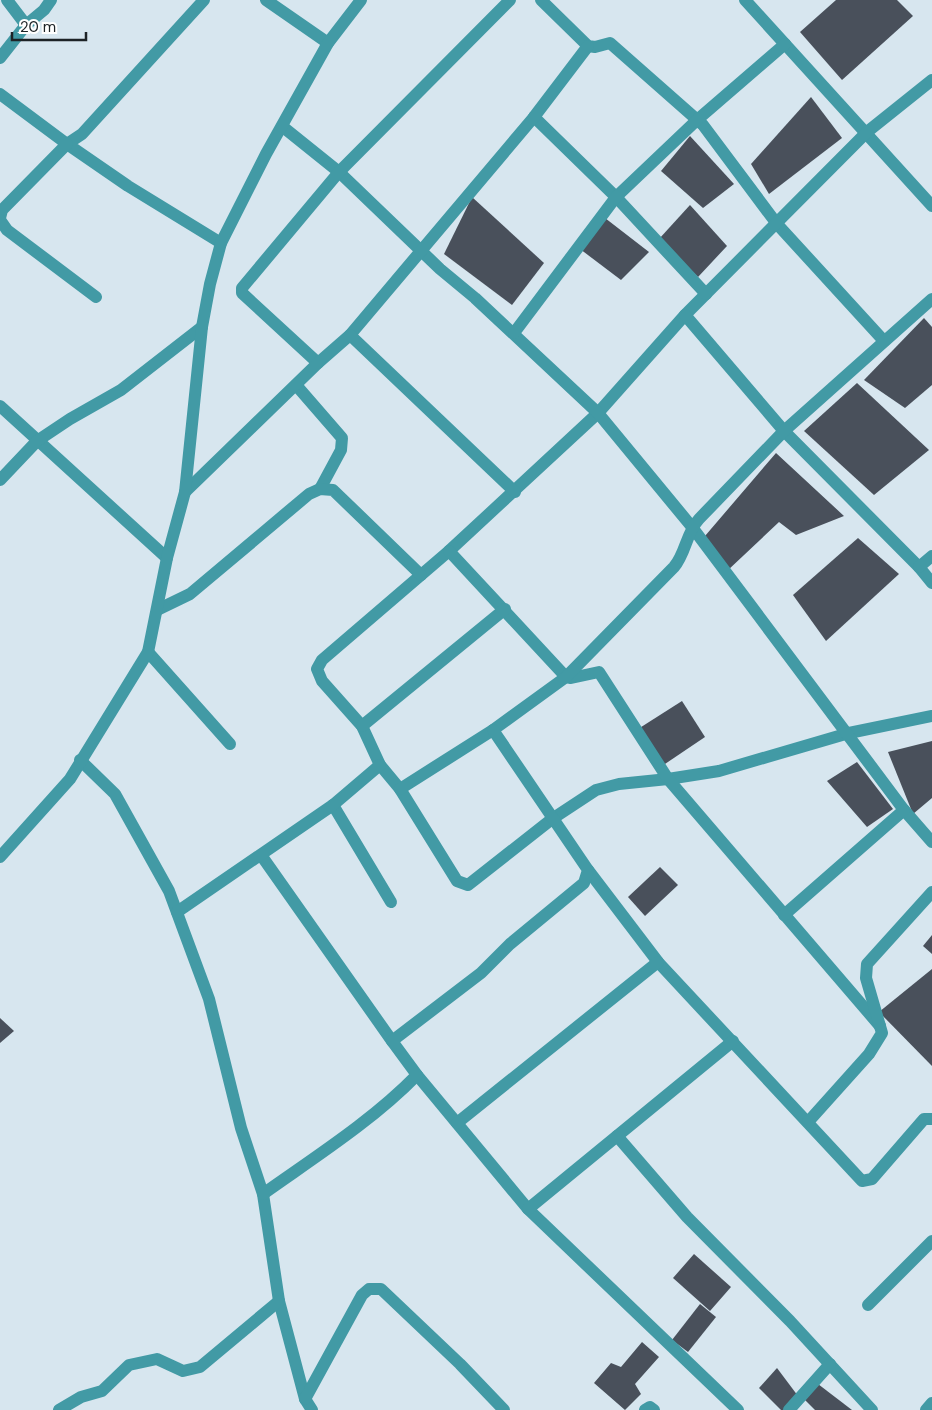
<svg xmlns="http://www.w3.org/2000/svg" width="932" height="1410" viewBox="0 0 932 1410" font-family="'DM Sans',sans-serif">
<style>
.building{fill:#49505b}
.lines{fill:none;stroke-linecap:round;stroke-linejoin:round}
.street{stroke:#429aa5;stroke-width:12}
</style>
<rect width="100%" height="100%" fill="#d7e6ef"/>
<g class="building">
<polygon points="836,0 897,0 913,16 842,80 800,32"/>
<polygon points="811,97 842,138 769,194 751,164"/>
<polygon points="690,136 734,184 703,208 661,171"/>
<polygon points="472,197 544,263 512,305 444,254"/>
<polygon points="690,205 727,246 698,277 659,239"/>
<polygon points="605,218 649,252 621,280 580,249"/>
<polygon points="924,318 932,327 932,385 905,408 864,380"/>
<polygon points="857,383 929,450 874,495 804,431"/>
<polygon points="776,453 844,516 796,535 779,522 727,571 705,536"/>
<polygon points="858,538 899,574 826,641 793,595"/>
<polygon points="682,701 705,737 662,766 638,729"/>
<polygon points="932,741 932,798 913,814 888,752"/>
<polygon points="857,762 893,809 867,827 827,781"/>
<polygon points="660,867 678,885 645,916 628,897"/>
<polygon points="932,935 932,954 923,946"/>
<polygon points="932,969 932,1066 879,1012"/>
<polygon points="0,1018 14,1031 0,1043"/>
<polygon points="694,1254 731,1287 710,1311 673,1278"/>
<polygon points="700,1304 716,1317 688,1352 672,1340"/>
<polygon points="642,1342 659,1357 635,1384 641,1394 625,1410 594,1383 611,1363 621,1367"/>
<polygon points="777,1368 798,1396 786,1410 781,1410 759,1388"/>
<polygon points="818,1384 852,1410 815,1410 804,1399"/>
</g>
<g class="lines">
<g class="street">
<polyline points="7,0 26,25"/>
<polyline points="204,0 82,134 67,144 128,186 221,243"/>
<polyline points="266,0 328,43"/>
<polyline points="541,0 588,46 595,47 610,43 703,125 777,224 884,341"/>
<polyline points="745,0 932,206"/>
<polyline points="0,58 26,25 44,10 51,0"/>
<polyline points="932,80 867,132 685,315 598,413 449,551 322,660 317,669 322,681 362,726 380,765 400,789 457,881 468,885 552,819 596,790 619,784 668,779 719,771 849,733 932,716"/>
<polyline points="0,94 67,144 2,210 0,218"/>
<polyline points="534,117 616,197 706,294"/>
<polyline points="283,127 339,172 440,269 475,298 598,413 692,527 904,810 932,842"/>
<polyline points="0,220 7,230 96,297"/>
<polyline points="685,315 784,431 919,567 932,583"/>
<polyline points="514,333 616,197 697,120 785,44"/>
<polyline points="350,335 534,117 588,46"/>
<polyline points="318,363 242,293 242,288 339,172 510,0"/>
<polyline points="296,385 342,438 341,450 320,489"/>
<polyline points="0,406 167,558"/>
<polyline points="0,480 37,441 70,419 121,390 202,327"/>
<polyline points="185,492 318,363 350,335 515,492"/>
<polyline points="449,551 566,677 571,678 599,672 668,779 880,1026"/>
<polyline points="919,567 932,556"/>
<polyline points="157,610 190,594 309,494 320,489 333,490 421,575"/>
<polyline points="148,652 230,744"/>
<polyline points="362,726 505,609"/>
<polyline points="80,760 115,794 169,891 209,999 241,1128 263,1194 279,1301 305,1399 312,1410"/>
<path d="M400 789 493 730 566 677 674 567C686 553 686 533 699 519L784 431 932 299"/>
<polyline points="333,805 391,902"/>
<polyline points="261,855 392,1041"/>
<polyline points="0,857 70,779 148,652 167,558 185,492 202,327 210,284 221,243 266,154 328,43 361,0"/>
<polyline points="588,870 658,962 862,1181 872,1179 924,1119 932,1119"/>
<polyline points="177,912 333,805 380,765"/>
<polyline points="784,915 904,810"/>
<polyline points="417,1075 528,1209 738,1410"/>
<polyline points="808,1122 869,1054 882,1033 866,978 867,964 932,892"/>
<polyline points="457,1123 658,962"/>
<polyline points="617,1136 687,1217 790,1321 872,1410"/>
<path d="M263 1194C315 1157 372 1121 417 1075L392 1041 481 973 510 944 584 883 588 870 493 730"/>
<polyline points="528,1209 733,1041"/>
<polyline points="868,1305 932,1241"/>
<polyline points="305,1399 362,1295 369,1289 381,1289 460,1364 504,1410"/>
<polyline points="59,1410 81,1397 102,1391 129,1365 157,1359 183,1371 200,1367 279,1301"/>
<polyline points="645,1410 650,1407 654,1410"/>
<polyline points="789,1410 830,1364"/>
<polyline points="926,1410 932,1403"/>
</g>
</g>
<path d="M12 32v8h74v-8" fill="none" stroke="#1d2326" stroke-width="2.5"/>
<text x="20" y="32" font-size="15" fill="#1d2326" stroke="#ffffff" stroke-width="4" paint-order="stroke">20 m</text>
</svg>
